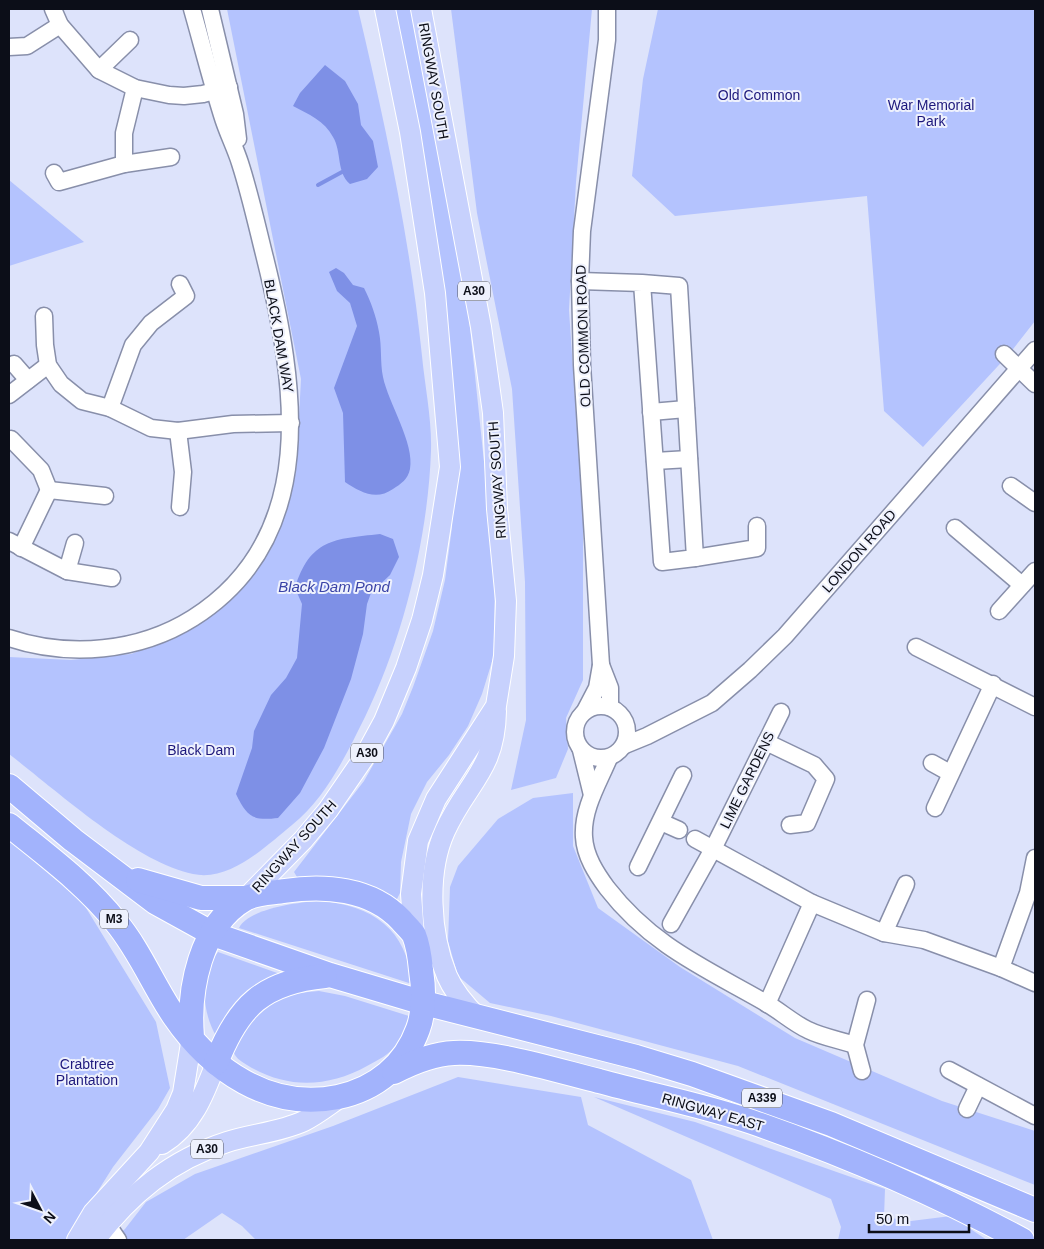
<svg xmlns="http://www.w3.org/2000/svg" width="1044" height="1249" viewBox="0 0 1044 1249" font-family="Helvetica,sans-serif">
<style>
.green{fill:#b4c3fe}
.water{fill:#7e90e6}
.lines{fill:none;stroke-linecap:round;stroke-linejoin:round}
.stream{stroke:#7e90e6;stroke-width:4}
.minor-casing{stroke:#888faa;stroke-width:19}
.major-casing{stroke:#fff;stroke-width:22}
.highway-casing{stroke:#fff;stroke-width:26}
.minor{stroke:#fff;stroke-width:16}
.major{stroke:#c7d1fd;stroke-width:20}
.highway{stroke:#a2b3fc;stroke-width:24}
.labels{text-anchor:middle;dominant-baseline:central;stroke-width:4;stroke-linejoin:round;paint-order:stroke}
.shield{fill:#eef1fd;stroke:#50525d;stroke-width:1}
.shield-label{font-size:12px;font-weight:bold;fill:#0c0e18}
.street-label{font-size:14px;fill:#0c0e18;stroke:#eef1fd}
.park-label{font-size:14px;fill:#1d187c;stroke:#eef1fd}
.water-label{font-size:15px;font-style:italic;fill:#3a43a7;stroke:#eef1fd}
</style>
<rect width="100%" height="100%" fill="#dde3fb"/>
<g class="green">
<path d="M227 9H358C385 123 410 239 422 356 425 387 432 420 431 451 428 538 403 639 365 717 346 755 326 798 292 825 266 846 230 882 193 874 135 862 57 791 9 754V657L71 660 131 654 185 633 229 600 271 549 296 472 301 379Z"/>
<polygon points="392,9 413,9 469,318 495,567 494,655 482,694 468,726 449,755 427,782 411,814 401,862 400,893 396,901 297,877 294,872 364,781 402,714 413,687 433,631 445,580 452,527 455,459"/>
<polygon points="451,9 592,9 576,182 569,310 583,519 583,680 566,718 568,749 556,778 511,790 526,720 525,582 512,389 477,213"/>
<polygon points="658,9 1035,9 1035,321 1010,353 923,447 884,411 867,196 675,216 632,176 643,79"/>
<polygon points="9,180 84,242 9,266"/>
<polygon points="573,793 573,846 598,908 680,967 795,1038 942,1101 1035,1131 1035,1185 738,1066 551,1016 490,1003 458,976 448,941 450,887 458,866 498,819 533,798"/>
<polygon points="9,840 83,903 156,1022 170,1088 158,1109 113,1167 67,1240 9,1240"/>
<path d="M320 901C372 905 407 929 412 984L239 928C249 908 300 902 320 901Z"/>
<path d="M218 952 280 974 216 1036C202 1011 199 977 218 952Z"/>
<path d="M319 991 345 996 409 1016C406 1025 403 1036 397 1044 389 1055 378 1060 367 1066 327 1088 286 1089 247 1065 241 1061 233 1057 233 1048 234 1038 243 1031 249 1023 272 997 285 994 319 991Z"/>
<polygon points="458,1077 581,1097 588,1125 691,1180 713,1240 256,1240 242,1226 222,1213 183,1240 112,1240 125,1229 146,1202 195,1174 333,1126"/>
<polygon points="594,1097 695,1122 885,1189 884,1217 911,1221 951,1216 987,1240 838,1240 841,1227 831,1199"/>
</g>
<g class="water">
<path d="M325 65 345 81 358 104 361 125 373 141 378 167 367 179 350 184C336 172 342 152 333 137 325 121 308 114 293 106L300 93Z"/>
<path d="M336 268 344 273 353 285 364 288C371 302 376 316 379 332 382 347 380 362 383 377 388 402 415 444 410 469 408 479 401 484 393 489 376 501 360 492 345 482L343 413 334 388 357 326 350 303 337 291 329 272Z"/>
<path d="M380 534 393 539 399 557 390 575 371 593 367 604 363 634 351 679 324 748 300 793 278 818C253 821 247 817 236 794L252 748 254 731 271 695 286 678 297 658 302 604 295 588C310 539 334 539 380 534Z"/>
</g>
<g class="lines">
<polyline class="stream" points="318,185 342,172"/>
<g class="minor-casing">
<g id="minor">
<polyline points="53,9 60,25 99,70 135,88 169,95 184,96 203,94 229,87"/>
<polyline points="210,9 235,114 238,139"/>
<polyline points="9,47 27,46 60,25"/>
<polyline points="99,70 130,40"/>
<polyline points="124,164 124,133 135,88"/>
<polyline points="54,173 59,182 124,164 171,157"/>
<polyline points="580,281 642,283 662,562 695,558 679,286 642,283"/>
<polyline points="44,316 45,345 48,365 61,384 82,401 110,408 151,428 178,431 233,424 291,423"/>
<polyline points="1004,354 1035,384"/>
<polyline points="14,364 28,380"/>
<polyline points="9,395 48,365"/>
<polyline points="110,408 133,345 151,323 186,296 180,284"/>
<polyline points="651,412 686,409"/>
<polyline points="178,431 183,472 180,507"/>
<polyline points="11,439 41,470 49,490"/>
<polyline points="655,461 689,459"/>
<polyline points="1011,486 1035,503"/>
<polyline points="49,490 105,496"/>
<polyline points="955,528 1022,585"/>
<polyline points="9,541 67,571 112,578"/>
<polyline points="21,548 49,490"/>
<polyline points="695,558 757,548 757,526"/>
<polyline points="67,571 75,543"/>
<polyline points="999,611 1035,571"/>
<path d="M9 638C69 658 139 652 193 618 321 537 296 383 265 258 257 226 250 194 240 163 235 147 227 132 222 115 211 80 202 44 192 9"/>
<polyline points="916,647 1035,707"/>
<polyline points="601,665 610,688 610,707"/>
<circle cx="601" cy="732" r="26"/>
<polyline points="585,711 597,688 601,665 582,365 580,281 582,231 607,40 607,9"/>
<polyline points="766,742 814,765 826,779 807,823 790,825"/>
<polyline points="625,745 647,736 712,703 750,670 785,636 1035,350"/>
<polyline points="581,750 592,795"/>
<path d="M609 758C599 782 582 809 584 837 585 856 596 873 607 888 652 946 705 968 766 1003 780 1011 793 1023 808 1030 822 1037 840 1040 855 1045"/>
<polyline points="932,763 950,773"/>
<polyline points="935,808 993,684"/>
<polyline points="661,822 679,830"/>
<polyline points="695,839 812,903 884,933 924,940 1001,968 1035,983"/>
<polyline points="638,867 683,775"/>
<polyline points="671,924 713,849 781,712"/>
<polyline points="884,933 906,884"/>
<polyline points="1001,968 1028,893 1035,858"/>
<polyline points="767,1004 812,903"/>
<polyline points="949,1070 1035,1116"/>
<polyline points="862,1071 855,1045 867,1000"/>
<polyline points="967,1109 978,1086"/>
<polyline points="107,1224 118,1240"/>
</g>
</g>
<g class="major-casing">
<g id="major">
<polyline points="246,898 303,840 328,810 365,756 384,721 406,668 422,620 433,575 450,467 435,293 410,132 385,9"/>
<polyline points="414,935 411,894 418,841 436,799 496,706 504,656 506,601 497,509 493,413 481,327 421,9"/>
<path d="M478 1018C466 1006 454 992 447 976 430 934 426 873 445 831 467 782 495 771 496 711"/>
<path d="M162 1144C192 1126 204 1095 216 1063"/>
<polyline points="77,1240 93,1213 149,1152 176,1110 183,1093 192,1037"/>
<path d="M95 1240C130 1194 171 1160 227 1142 252 1134 281 1132 304 1121 318 1114 330 1104 342 1096"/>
</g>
</g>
<g class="highway-casing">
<g id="highway">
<polyline points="9,786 73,840 155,902 213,934 330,975 424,1003 636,1057 692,1074 831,1124 1035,1210"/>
<path d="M9 825C46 855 86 884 116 922 140 951 153 985 174 1016 211 1070 270 1111 338 1097 376 1089 405 1065 418 1029 425 1010 424 990 421 970 420 959 418 945 414 935 411 930 405 925 401 920 371 888 324 885 284 891 273 893 255 893 245 899 200 925 188 990 192 1037"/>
<polyline points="138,880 201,898 246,898"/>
<path d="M216 1063C238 1006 263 982 325 976"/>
<path d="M394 1072C413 1062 432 1054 454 1053 496 1051 558 1071 599 1081 650 1095 703 1105 752 1122 844 1154 936 1194 1022 1240"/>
</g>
</g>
<use href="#minor" class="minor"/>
<use href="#major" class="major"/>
<use href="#highway" class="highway"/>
</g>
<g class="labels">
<g class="shield">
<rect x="458" y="281.5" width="32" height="19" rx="4"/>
<rect x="351" y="743.5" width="32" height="19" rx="4"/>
<rect x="100" y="909.5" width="28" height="19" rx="4"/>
<rect x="742" y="1088.5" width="40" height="19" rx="4"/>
<rect x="191" y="1139.5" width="32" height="19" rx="4"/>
</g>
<g class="shield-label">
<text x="474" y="291">A30</text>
<text x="367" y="753">A30</text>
<text x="114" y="919">M3</text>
<text x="762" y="1098">A339</text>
<text x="207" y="1149">A30</text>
</g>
<g class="street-label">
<text transform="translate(434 81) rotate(80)">RINGWAY SOUTH</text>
<text transform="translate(279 336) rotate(80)">BLACK DAM WAY</text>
<text transform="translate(583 336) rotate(-92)">OLD COMMON ROAD</text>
<text transform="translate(497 480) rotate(-94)">RINGWAY SOUTH</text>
<text transform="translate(859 551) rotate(-49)">LONDON ROAD</text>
<text transform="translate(747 780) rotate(-64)">LIME GARDENS</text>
<text transform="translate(294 846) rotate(-48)">RINGWAY SOUTH</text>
<text transform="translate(713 1112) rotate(16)">RINGWAY EAST</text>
</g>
<g class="park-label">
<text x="759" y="95">Old Common</text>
<text x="931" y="105">War Memorial<tspan x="931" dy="16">Park</tspan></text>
<text x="201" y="750">Black Dam</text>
<text x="87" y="1064">Crabtree<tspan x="87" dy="16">Plantation</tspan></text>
</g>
<g class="water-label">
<text x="334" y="586">Black Dam Pond</text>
</g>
</g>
<rect width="1044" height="1249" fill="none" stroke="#0c0e18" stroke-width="20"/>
<g transform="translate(40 1209) rotate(131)" stroke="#eef1fd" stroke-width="4" paint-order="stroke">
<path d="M0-4L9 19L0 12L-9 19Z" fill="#0c0e18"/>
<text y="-8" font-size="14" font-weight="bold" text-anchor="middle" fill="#0c0e18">N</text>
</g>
<path d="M869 1224v8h100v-8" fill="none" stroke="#0c0e18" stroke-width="2.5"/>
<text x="876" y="1224" font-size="15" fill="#0c0e18" stroke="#eef1fd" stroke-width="4" paint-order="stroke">50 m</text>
</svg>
